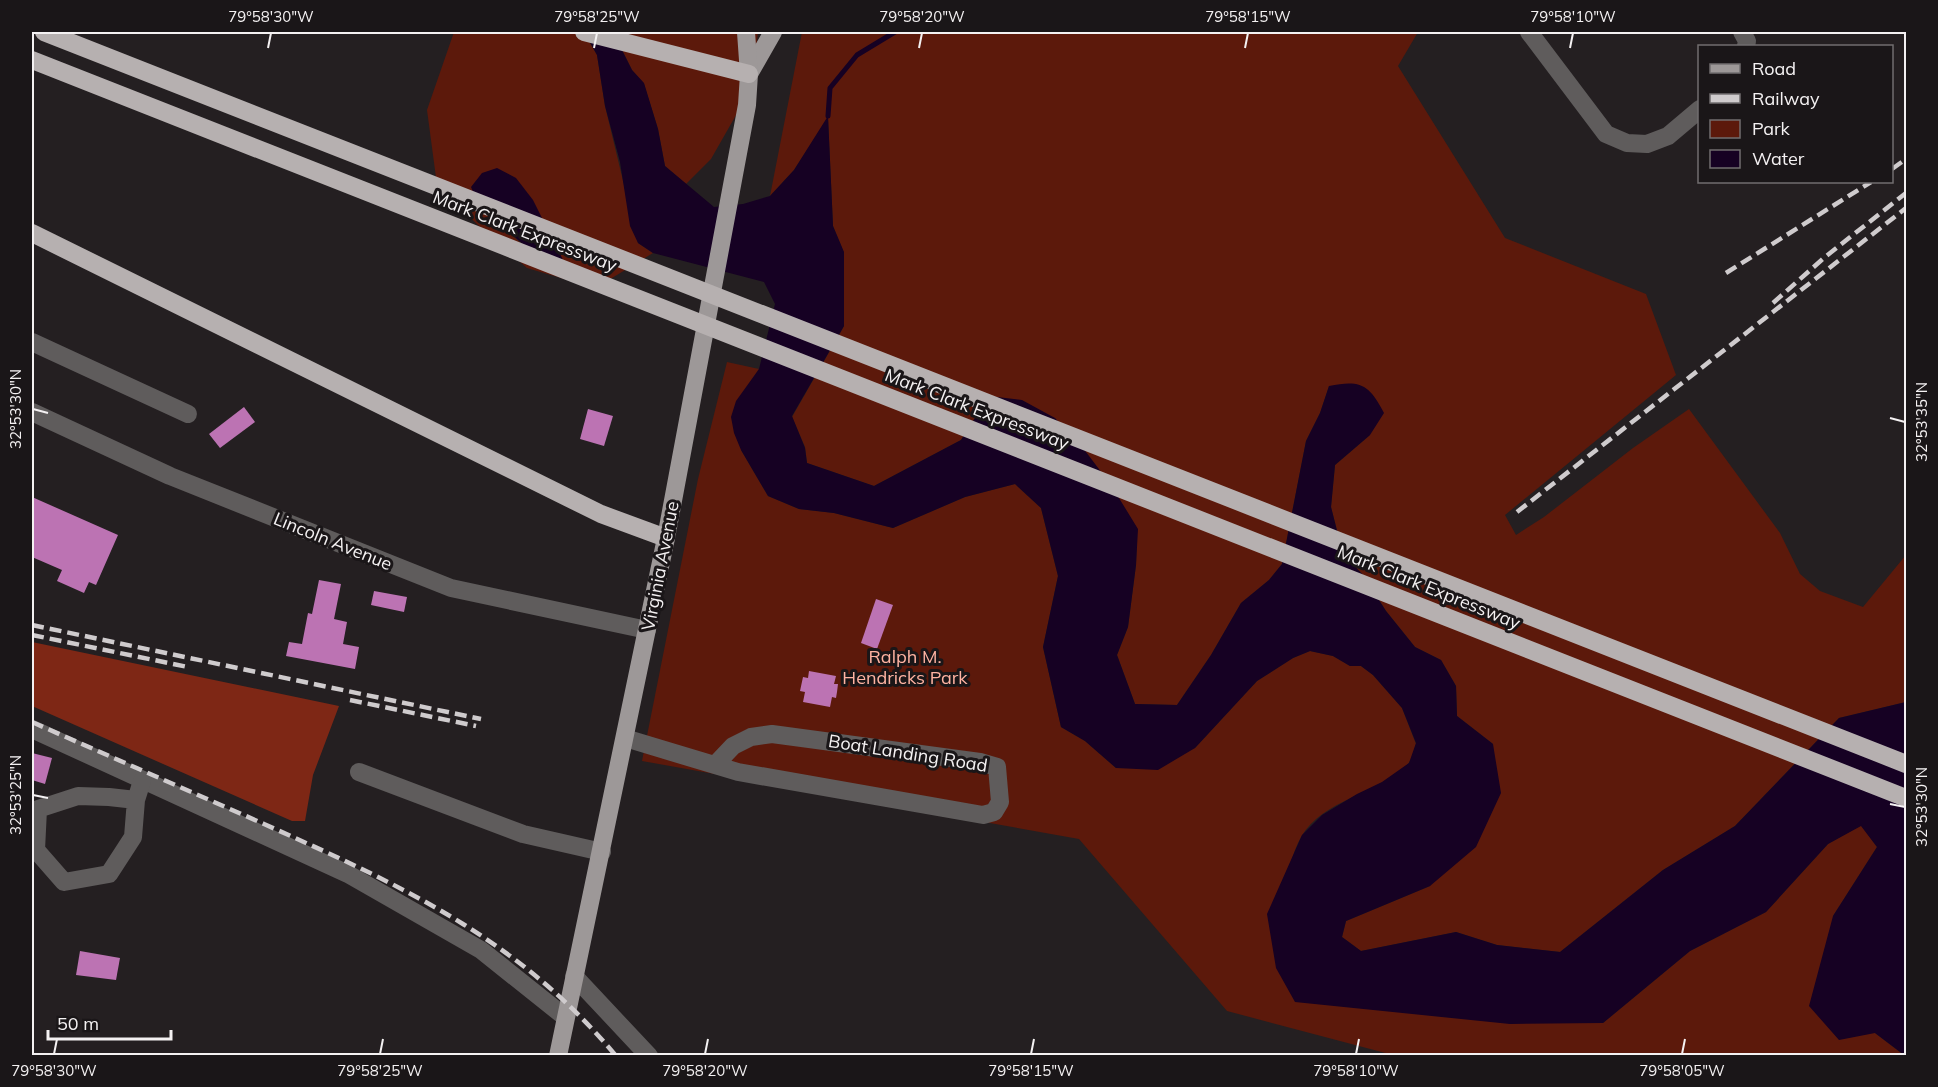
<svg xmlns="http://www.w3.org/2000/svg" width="1938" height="1087" viewBox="0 0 1938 1087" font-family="Mulish,sans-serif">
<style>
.green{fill:#5c190b;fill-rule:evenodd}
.forest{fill:#7e2715}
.water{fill:#160123}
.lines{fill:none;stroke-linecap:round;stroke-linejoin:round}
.stream{stroke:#160123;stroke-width:5}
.building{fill:#bc73b3}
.minor{stroke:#5f5c5c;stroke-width:18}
.major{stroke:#9d9898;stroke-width:18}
.highway{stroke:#b6b0b0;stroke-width:18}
.rail{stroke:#cfcbcd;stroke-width:4.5;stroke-dasharray:12 6;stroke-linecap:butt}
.highway-bridge{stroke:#b6b0b0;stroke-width:18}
.ticks{fill:none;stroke:#f4f1f2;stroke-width:2}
.labels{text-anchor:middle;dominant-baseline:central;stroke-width:6;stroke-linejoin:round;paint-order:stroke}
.street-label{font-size:18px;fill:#f4f1f2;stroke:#1a1618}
.park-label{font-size:18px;fill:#ffb3a2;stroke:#1a1618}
.neatline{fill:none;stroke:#f4f1f2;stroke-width:2}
.ticks-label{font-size:15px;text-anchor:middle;fill:#f4f1f2}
</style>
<rect width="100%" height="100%" fill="#241f21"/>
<g class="green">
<path d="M454 32H584L597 55 605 106 638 243 653 253 612 278 578 283 527 268 482 229 437 185 427 110ZM478 204 558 248 562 260 524 246Z"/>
<polygon points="613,32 758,32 752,87 711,159 686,184 665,166 658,129 644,84 632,70"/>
<polygon points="802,32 1418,32 1398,66 1505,238 1646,294 1676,375 1505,515 1516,535 1544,517 1633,448 1689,409 1780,533 1800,574 1820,591 1863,607 1906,555 1906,702 1839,718 1735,826 1663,870 1560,952 1497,945 1456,932 1361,951 1342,937 1346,921 1430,886 1493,744 1457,716 1456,686 1441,660 1415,647 1386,611 1363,575 1343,554 1331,507 1335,465 1370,435 1329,386 1320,413 1306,441 1282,564 1269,580 1241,603 1211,655 1177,705 1135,704 1117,655 1128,627 1136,565 1137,529 989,396 961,440 874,486 807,463 805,447 792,417 844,326 844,253 833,226 828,118 794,170 770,196"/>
<path d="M727 362 759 369 749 385 741 450 768 496 799 509 834 513 893 528 965 497 1015 484 1041 508 1058 576 1043 647 1061 727 1085 741 1116 768 1195 748 1257 681 1293 658 1310 651 1333 656 1350 666H1361L1373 675 1402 708 1416 744C1414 750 1412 760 1407 765 1379 793 1322 800 1301 837 1282 872 1281 929 1276 968L1603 1023 1690 951 1766 912 1828 844 1861 825 1877 847 1833 916 1875 1033 1904 1055H1393L1227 1011 1079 839 642 761 698 479Z"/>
</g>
<polygon class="forest" points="32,642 339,706 313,775 305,821 292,821 32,706"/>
<g class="water">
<path d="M584 32H613L632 70 644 83 658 129 665 166 714 207 743 204 770 196 794 170 828 116 833 226 844 252V326L792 416 805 448 807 463 874 486 961 440 989 396 1022 400 1055 418 1083 448 1111 485 1138 529 1136 565 1128 627 1117 655 1135 704 1177 705 1211 655 1241 603 1269 580 1282 564 1306 441 1320 413 1329 386C1360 380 1369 384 1384 413L1370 435 1335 465 1331 507 1343 554 1363 575 1386 611 1415 647 1441 660 1456 686 1457 716 1493 744 1501 793 1476 847 1430 886 1346 921 1342 937 1361 951 1456 932 1497 945 1560 952 1663 870 1735 826 1839 718 1906 702V1055H1904L1875 1033 1839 1040 1809 1006 1833 916 1877 847 1861 826 1828 844 1766 912 1690 951 1603 1023 1510 1024 1295 1002 1276 968 1267 914 1302 835 1322 815 1357 794 1382 782 1409 763 1416 743 1402 708 1373 675 1361 666H1350L1333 656 1310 651 1293 658 1257 681 1195 748 1158 770 1116 768 1085 741 1061 727 1043 647 1058 576 1041 508 1015 484 965 497 893 528 834 513 799 509 768 496 741 450 734 433 731 417 736 401 759 369 775 304 764 282 653 253 638 243 630 226 620 162 605 106 597 55Z"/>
<polygon points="497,168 516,178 533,200 563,260 525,246 478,204 471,187 482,173"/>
</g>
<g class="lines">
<polyline class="stream" points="828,116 830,88 857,55 895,32"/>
</g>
<g class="building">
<polygon points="244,407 255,422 220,448 209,434"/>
<polygon points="588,409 613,416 604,446 580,439"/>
<polygon points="32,497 118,535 96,585 89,582 84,593 57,581 62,570 32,557"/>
<polygon points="319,580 341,584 334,619 347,622 343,644 359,647 355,669 286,656 289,642 302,644 308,613 312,614"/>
<polygon points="374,591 407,597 404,612 371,605"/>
<polygon points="876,599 893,605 877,649 861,643"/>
<polygon points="809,671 836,676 834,684 838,684 837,692 836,698 832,697 830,707 803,702 805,692 800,691 803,677 808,678"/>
<polygon points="32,753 52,758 45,784 32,780"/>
<polygon points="80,951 120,958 116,980 76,975"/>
</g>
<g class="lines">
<g class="minor">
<polyline points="1529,32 1606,134 1627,143 1647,144 1668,136 1700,109"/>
<polyline points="1742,32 1747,41 1746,46"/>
<polyline points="32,342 188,414"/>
<polyline points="32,412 170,476 451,588 647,630"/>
<polyline points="32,729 348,874 481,950 565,1017"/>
<polyline points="625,738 738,772 983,815 994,812 1000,802 997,767 980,762 772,734 751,737 733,746 715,765"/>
<polyline points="359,772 523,834 602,852"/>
<polyline points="136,800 109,797 78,796 38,809 36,850 64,882 109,874 133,837 136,800 142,781"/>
<polyline points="574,976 649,1056"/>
</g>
<g class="major">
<polyline points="749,74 773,32"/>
<polyline points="558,1056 666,538 747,105 749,74 746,32"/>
</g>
<g class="highway">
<polyline points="584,32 749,74"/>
<polyline points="32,233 601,514 666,538"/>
</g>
<g class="rail">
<polyline points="1892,169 1906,159"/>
<polyline points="1726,273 1871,182"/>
<polyline points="1773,303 1825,257 1906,193"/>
<polyline points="1517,512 1906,208"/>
<polyline points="32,625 481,719"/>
<polyline points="32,635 188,667"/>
<polyline points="350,700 476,726"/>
<path d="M32 722C109 756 187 790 264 824 400 885 518 938 616 1056"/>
</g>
<g class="highway-bridge">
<polyline points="44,32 1906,764"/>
<polyline points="32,60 1906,798"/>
</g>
</g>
<path class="ticks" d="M268 48 271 33M594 48 597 33M919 48 922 33M1245 48 1248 33M1570 48 1573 33M33 409 48 413M1890 418 1905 422M33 795 48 798M1890 804 1905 807M54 1054 57 1039M380 1054 383 1039M705 1054 708 1039M1031 1054 1034 1039M1356 1054 1359 1039M1682 1054 1685 1039"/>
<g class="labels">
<g class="street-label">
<text transform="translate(525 231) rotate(21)">Mark Clark Expressway</text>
<text transform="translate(977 409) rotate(21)">Mark Clark Expressway</text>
<text transform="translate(333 541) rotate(22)">Lincoln Avenue</text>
<text transform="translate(660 566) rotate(-79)">Virginia Avenue</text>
<text transform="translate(1429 587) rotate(22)">Mark Clark Expressway</text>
<text transform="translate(908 753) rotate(9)">Boat Landing Road</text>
</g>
<g class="park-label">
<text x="905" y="656">Ralph M.<tspan x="905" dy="21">Hendricks Park</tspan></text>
</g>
</g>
<rect width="1938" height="1087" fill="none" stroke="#1a1618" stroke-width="66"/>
<rect x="1698" y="45" width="195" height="138" fill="#1a1618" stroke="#716e6f" stroke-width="1.5"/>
<rect x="1710" y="64" width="30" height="9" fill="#9d9898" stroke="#716e6f" stroke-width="1.5"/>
<text x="1752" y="75" font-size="18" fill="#f4f1f2">Road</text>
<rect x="1710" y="94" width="30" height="9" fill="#cfcbcd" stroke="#716e6f" stroke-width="1.5"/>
<text x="1752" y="105" font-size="18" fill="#f4f1f2">Railway</text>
<rect x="1710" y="120" width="30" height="18" fill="#5c190b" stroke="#716e6f" stroke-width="1.5"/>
<text x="1752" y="135" font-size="18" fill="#f4f1f2">Park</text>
<rect x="1710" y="150" width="30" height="18" fill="#160123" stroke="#716e6f" stroke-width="1.5"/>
<text x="1752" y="165" font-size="18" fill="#f4f1f2">Water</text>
<path d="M48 1030v9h123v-9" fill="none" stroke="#f4f1f2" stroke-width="3"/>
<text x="57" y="1030" font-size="18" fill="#f4f1f2" stroke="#1a1618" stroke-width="4.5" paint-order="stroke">50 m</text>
<rect x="33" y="33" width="1872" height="1021" class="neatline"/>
<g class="ticks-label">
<text x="271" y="22">79°58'30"W</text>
<text x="597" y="22">79°58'25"W</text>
<text x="922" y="22">79°58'20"W</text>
<text x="1248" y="22">79°58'15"W</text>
<text x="1573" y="22">79°58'10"W</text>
<text transform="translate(16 409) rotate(-90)" y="5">32°53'30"N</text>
<text transform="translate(1922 422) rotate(-90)" y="5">32°53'35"N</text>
<text transform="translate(16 795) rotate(-90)" y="5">32°53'25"N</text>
<text transform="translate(1922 807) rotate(-90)" y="5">32°53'30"N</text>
<text x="54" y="1076">79°58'30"W</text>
<text x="380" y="1076">79°58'25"W</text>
<text x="705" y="1076">79°58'20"W</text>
<text x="1031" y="1076">79°58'15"W</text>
<text x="1356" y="1076">79°58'10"W</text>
<text x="1682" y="1076">79°58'05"W</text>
</g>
</svg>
